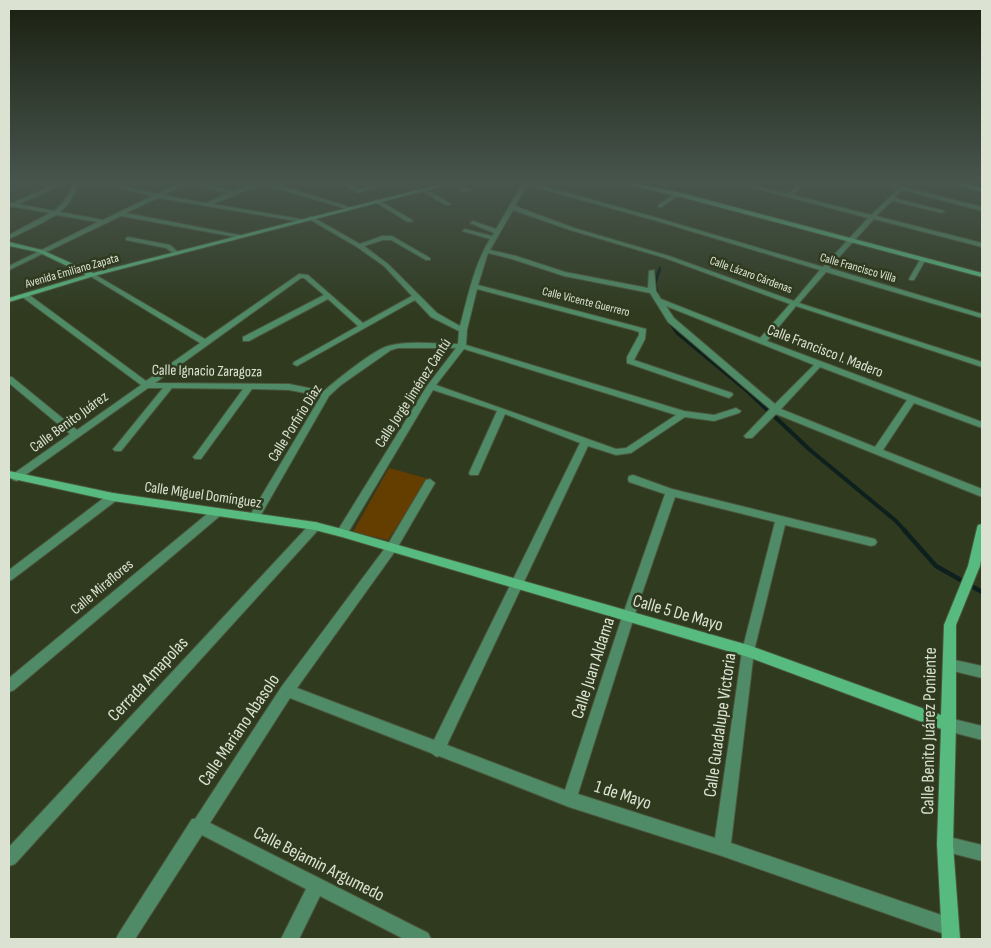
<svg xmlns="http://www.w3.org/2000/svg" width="991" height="948" viewBox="0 0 991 948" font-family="'Sofia Sans Condensed',sans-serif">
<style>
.green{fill:#643e00}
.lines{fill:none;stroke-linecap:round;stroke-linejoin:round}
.stream-far3{stroke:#0d201e;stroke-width:2.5}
.stream-far2{stroke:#0d201e;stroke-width:3}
.stream-far1{stroke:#0d201e;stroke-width:4}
.stream{stroke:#0d201e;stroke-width:4.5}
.street-casing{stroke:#4b553c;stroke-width:2}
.secondary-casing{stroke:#4b553c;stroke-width:2}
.street{fill:#4f8b66;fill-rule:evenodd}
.secondary{fill:#57ba7f;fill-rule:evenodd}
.labels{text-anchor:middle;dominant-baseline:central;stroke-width:5;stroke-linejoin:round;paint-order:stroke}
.far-street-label{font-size:12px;fill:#dbe2d2;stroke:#2f3a1f}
.street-label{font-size:15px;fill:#dbe2d2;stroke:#2f3a1f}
.near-street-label{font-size:18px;fill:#dbe2d2;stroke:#2f3a1f}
</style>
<rect width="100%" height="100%" fill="#2f3a1f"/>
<polygon class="green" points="389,468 429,479 388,540 353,532"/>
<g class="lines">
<polyline class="stream-far3" points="659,272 660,268"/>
<g class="stream-far2">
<polyline points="657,295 655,283 659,271"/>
<polyline points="658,305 677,333 742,387"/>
</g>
<polyline class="stream-far1" points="741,385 810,450 896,521 906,532"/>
<polyline class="stream" points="904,530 936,566 982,592"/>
<g class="street-casing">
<g id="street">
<polygon points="9,181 14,181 9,184"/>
<path d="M73 181H79C76 194 70 203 60 212L103 220 152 196 93 181H103L157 194 184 181H191L234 191 259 181H267L352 208 347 209 262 184 213 204 300 219 303 221 302 222 158 198 126 213 244 236 241 238 121 216 9 270V266L98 222 56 215 42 223 9 239V235L50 213 9 206V202L13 203 55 184 58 186 57 187 19 204 54 211C65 203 70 194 73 181ZM187 184 229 193 206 203 163 195Z"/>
<polygon points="335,181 342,181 360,189 374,185 377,187 359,193"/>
<polygon points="455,181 459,181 471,190 461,193 461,191 464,190 455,183"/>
<path d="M524 181H530L529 182 661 219 823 267 868 218 727 181H737L788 194 801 181H807L793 195 871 215 898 189 872 181H882L982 207V211L903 190 894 198 945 211 942 213 892 201 876 216 982 243V247L874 219 829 268 982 314V318L826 272 799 303 982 362V367L796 306 767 341 982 422V428L914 403 883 450 982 489V497L776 414 752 438H746L744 436 746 434 770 409 668 322 650 293 564 276 512 259 488 253 478 285 646 329 645 339 634 360 732 393 733 395 729 398 726 397 627 363V357L639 335V332L633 330 477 289 467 330 466 345 684 411 714 415 736 408 741 411 739 413 714 421 685 417 631 453 616 455 588 446 447 745 565 790 622 617 665 494 629 482 628 479 629 476 633 475 672 489 875 539 877 542 875 545 871 546 785 525 754 651 731 843 950 918 956 921 959 927 956 933 950 936 722 856 569 807 439 756 437 757 431 753 290 698 210 823 428 933 431 939H404L320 896 299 939H281L306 889 202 835 135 939H116L119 933 192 819H195L282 686 388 544 426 480 430 479 435 483 396 550 297 688 434 740 580 443 505 414 479 473 478 475H470L469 473 497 411 433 390 346 536H338L337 533 338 530 427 386 456 348H398L391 350 341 385 329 396 258 520H250L249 517 321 396 289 390 252 389 201 459H195L193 457 195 455 243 389 172 388 121 451H115L113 449 115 447 163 388H148L17 481 13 480 12 477 13 474 70 434 9 383V377H12L77 430 141 385 21 296 28 294 146 381 200 343 90 276V274H94L205 339 299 274 308 275 363 323 412 296 384 266 357 247 309 219 308 218 311 216 360 244 382 236H392L430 258V260H426L391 240H383L364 246 388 264 437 313 460 326C468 296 474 265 490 239L462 231 465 229 492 236 494 233 470 223 473 221 496 229ZM527 185 657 221 820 270 794 301 669 256 574 228 515 206ZM513 210 570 230 665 258 790 304 760 338 661 299 656 291 654 270 649 271 648 288 565 272 516 256 490 250ZM301 278H304L324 295 243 337V341H249L328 299 358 326 294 362 293 364 297 366 415 300 431 317 459 331 458 344C437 344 408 340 388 346 375 349 335 381 324 391L289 384 155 383ZM666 306 814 365 775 404 674 318ZM464 349 676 415 626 448 616 449 436 385ZM820 367 907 400 875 447 781 409ZM675 497 775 522 742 651 715 838 578 794 634 617Z"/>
<polygon points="422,189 426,189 451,204 446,205 422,191"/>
<polygon points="676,193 681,194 662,207 658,207 658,205"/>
<polygon points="377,199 412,220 413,221 408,222 375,202 374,201"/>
<polygon points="128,237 170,245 179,253 176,255 166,248 126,240 126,238"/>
<polygon points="921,258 926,259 914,280 910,280 909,279"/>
<polygon points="113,493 117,494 118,497 117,500 13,579 9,581 9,570 109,494"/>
<polygon points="217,508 221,509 222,512 221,515 14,690 9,692 9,678 213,509"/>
<polygon points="315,522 319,523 320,526 319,529 15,864 9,866 9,847 311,523"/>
<polygon points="950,659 982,666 982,678 945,669 943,665 945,661"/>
<polygon points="949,718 982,726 982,740 944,730 942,725 944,720"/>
<polygon points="945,836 982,845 982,861 939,850 937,844 939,838"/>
</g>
</g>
<g class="secondary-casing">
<g id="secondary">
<polygon points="453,181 463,181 94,276 9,302 9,298 86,275 38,252 9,246 9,242 42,250 93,273"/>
<polygon points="611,181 622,181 678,192 982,273 982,277 677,196"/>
<polygon points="946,181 955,181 982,188 982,192"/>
<polygon points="9,471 113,493 315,522 342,529 748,645 941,715 944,625 968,566 977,528 978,525 982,524 982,554 980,566 956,625 956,725 953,844 960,939 942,939 937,844 941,729 748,657 342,537 315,530 113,501 9,478"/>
</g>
</g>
<use href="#street" class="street"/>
<use href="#secondary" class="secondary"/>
</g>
<linearGradient id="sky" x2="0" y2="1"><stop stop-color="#1a2011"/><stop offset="0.58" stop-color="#47554d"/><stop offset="1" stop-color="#47554d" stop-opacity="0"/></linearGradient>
<rect width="991" height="314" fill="url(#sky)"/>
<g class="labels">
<g class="far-street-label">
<text transform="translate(858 268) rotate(16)">Calle Francisco Villa</text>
<text transform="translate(72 271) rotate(-16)">Avenida Emiliano Zapata</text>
<text transform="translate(751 275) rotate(20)">Calle Lázaro Cárdenas</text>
<text transform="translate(586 302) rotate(14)">Calle Vicente Guerrero</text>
</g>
<g class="street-label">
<text transform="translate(825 351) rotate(21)">Calle Francisco I. Madero</text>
<text transform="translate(207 371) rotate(1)">Calle Ignacio Zaragoza</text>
<text transform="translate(413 393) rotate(-57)">Calle Jorge Jiménez Cantú</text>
<text transform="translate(69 422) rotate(-36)">Calle Benito Juárez</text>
<text transform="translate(295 423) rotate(-58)">Calle Porfirio Díaz</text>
<text transform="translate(203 495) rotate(8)">Calle Miguel Domínguez</text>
<text transform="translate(102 587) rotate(-40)">Calle Miraflores</text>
</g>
<g class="near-street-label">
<text transform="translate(678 613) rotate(16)">Calle 5 De Mayo</text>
<text transform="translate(593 668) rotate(-72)">Calle Juan Aldama</text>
<text transform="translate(148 679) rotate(-47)">Cerrada Amapolas</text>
<text transform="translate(720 725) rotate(-82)">Calle Guadalupe Victoria</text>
<text transform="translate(239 730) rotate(-56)">Calle Mariano Abasolo</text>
<text transform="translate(929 731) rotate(-89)">Calle Benito Juárez Poniente</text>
<text transform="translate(623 795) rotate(18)">1 de Mayo</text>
<text transform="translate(319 864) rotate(27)">Calle Bejamin Argumedo</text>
</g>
</g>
<rect width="991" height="948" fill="none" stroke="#dbe2d2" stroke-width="20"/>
</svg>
